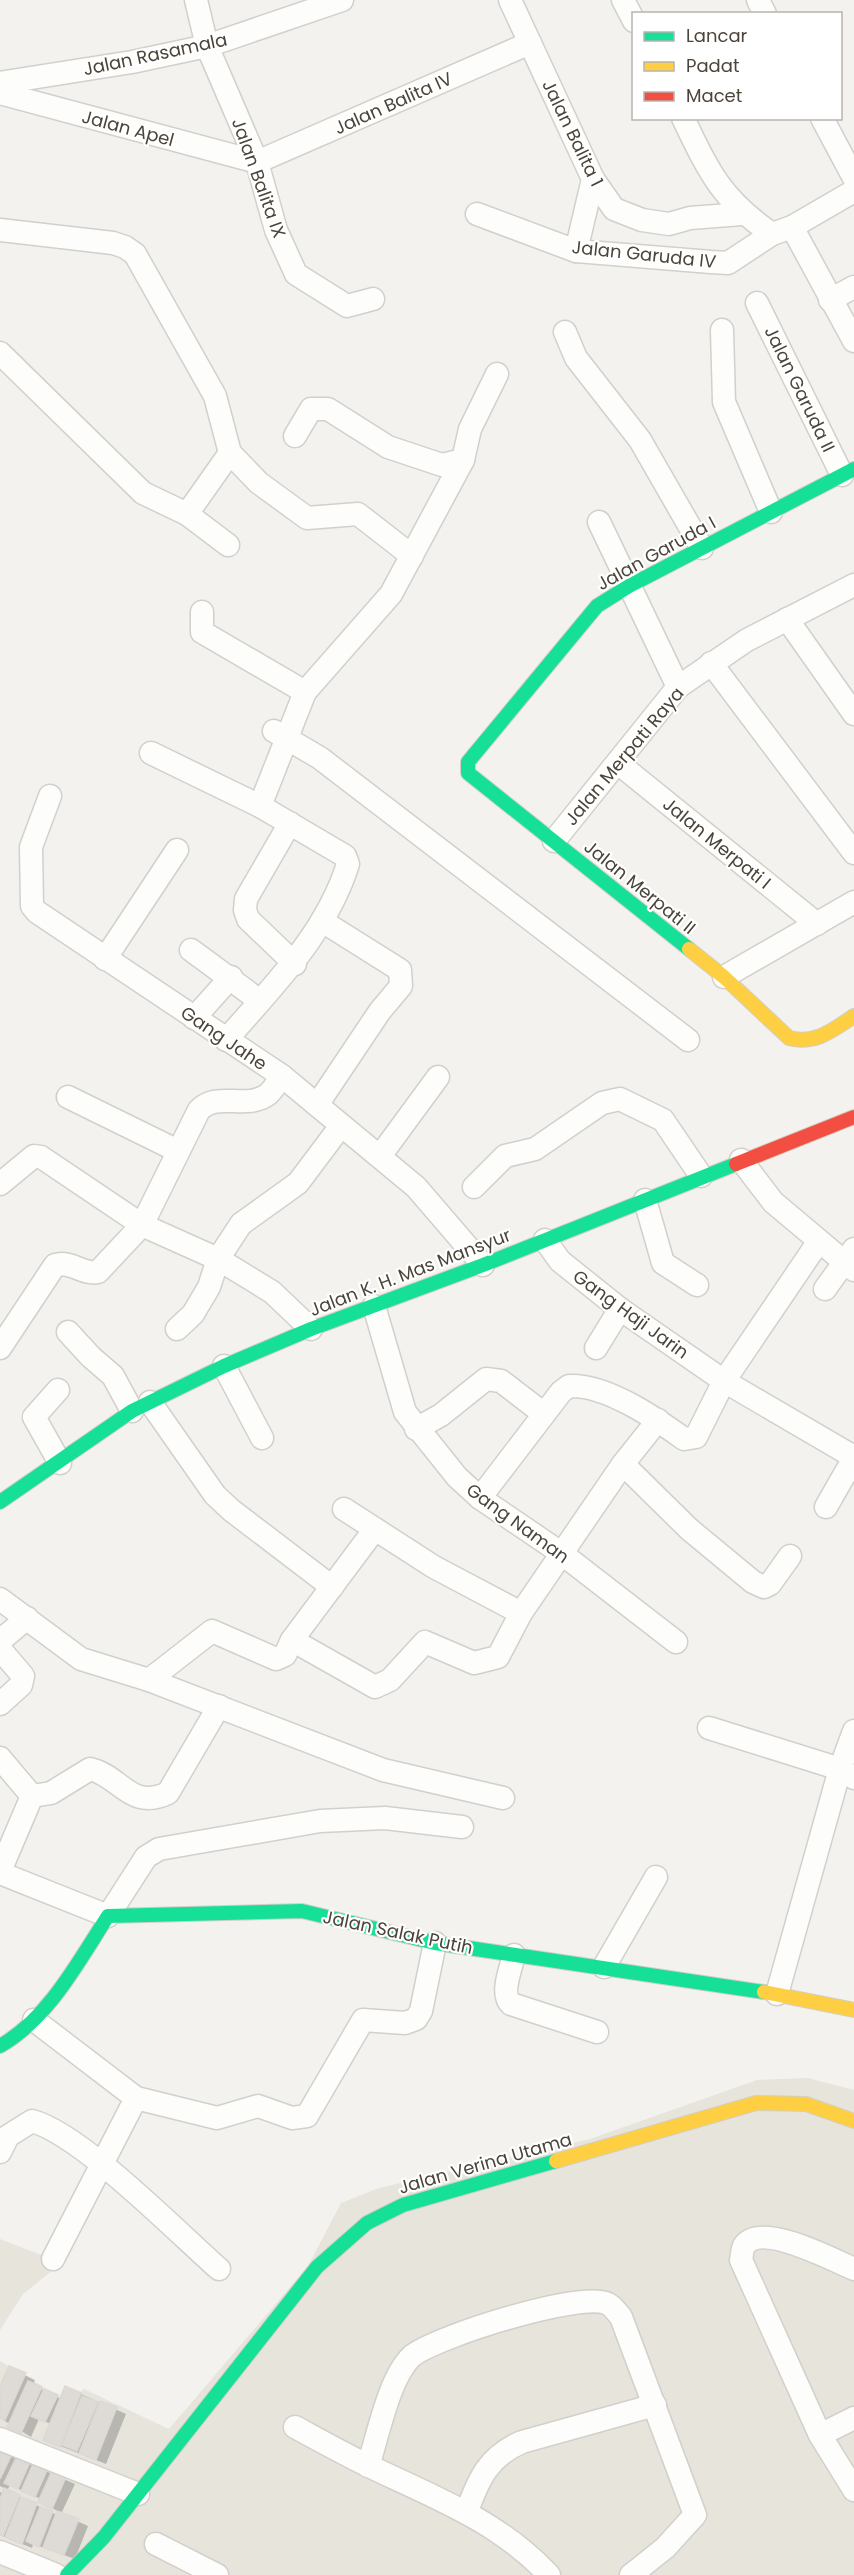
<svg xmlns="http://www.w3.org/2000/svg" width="854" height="2575" viewBox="0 0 854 2575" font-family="Poppins,sans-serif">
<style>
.residential{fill:#e7e4dc}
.shadow{fill:#0003;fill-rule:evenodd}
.building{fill:#dedbd6;stroke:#dcd9d4;stroke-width:1.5}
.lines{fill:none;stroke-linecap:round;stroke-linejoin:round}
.street-casing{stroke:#d2d0cb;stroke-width:25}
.fast-casing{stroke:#d3cfc5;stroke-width:16}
.slow-casing{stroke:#d3cfc5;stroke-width:16}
.jam-casing{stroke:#d3cfc5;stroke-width:16}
.street{stroke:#fdfdfc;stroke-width:22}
.fast{stroke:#16e098;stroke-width:14}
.slow{stroke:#ffcf43;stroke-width:14}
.jam{stroke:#f24e42;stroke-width:14}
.labels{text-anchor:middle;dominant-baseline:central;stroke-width:4.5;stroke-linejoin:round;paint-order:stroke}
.street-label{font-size:18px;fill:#4b4439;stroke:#fff}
</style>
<rect width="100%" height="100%" fill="#f4f2ee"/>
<g class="residential">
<polygon points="808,2078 854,2090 854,2575 0,2575 0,2361 67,2401 84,2389 169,2429 308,2266 341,2203 379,2188 590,2139 757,2080"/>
<polygon points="0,2239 62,2263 23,2294 0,2330"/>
</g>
<g class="shadow">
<polygon points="25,2375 35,2380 33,2385 61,2399 81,2394 126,2414 106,2464 45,2440 51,2424 39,2419 31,2437 0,2418 0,2389"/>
<path d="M0 2451 75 2484 61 2514 88 2526 75 2559 33 2544 32 2548 0 2535V2492L4 2494 6 2489 0 2486ZM10 2485 41 2499 58 2512 57 2515 7 2491Z"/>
</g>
<g class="building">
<polygon points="9,2366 26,2373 5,2420 0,2418 0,2386"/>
<polygon points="28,2381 42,2387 21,2433 7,2427"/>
<polygon points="65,2386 81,2393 60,2447 43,2440"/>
<polygon points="44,2389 58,2395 45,2422 31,2416"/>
<polygon points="82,2396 98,2402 77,2451 62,2445"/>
<polygon points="100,2401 117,2407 96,2460 79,2453"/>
<polygon points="0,2449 12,2454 0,2479"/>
<polygon points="17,2456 30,2462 18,2489 4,2483"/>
<polygon points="34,2462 48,2468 35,2497 21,2491"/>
<polygon points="52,2471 66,2477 52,2509 38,2502"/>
<polygon points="4,2488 20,2495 3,2536 0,2535 0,2499"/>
<polygon points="21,2497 37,2503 22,2544 5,2537"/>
<polygon points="40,2507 53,2511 39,2547 26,2541"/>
<polygon points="57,2511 79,2519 64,2555 43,2547"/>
</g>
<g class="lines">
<g class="street-casing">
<g id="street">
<polyline points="196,0 207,46 257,162 276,230 296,274 347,306 373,299"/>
<polyline points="510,0 593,179 614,209 642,220 669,224 690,218 742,214"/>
<polyline points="623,0 634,21"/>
<polyline points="758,0 765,14"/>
<polyline points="0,83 132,62 207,46 342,0"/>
<polyline points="0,93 257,162 530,43"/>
<path d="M683 118C709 172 721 199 772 234L792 227 854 191"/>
<polyline points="822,118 854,178"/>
<polyline points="477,214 576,251 711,262 728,263 772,234"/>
<polyline points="792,227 854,341"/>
<polyline points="0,230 113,243 125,247 135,254 215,396 230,453 259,483 307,518 358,514 412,556"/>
<polyline points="576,251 593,179"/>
<polyline points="830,300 854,287"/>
<polyline points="757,303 842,475"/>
<polyline points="722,330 724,402 771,512"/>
<polyline points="565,332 576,358 640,440 702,548"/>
<polyline points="0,353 143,493 187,514 228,545"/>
<polyline points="295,436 311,409 328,409 388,447 442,465 463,460"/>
<polyline points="187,514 230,453"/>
<polyline points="599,522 678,687"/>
<polyline points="202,612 202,632 305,692 391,594 463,460 470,429 497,374"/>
<polyline points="787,619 854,714"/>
<polyline points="711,663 854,853"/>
<polyline points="274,731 320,758 688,1040"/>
<path d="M151 753 260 806 345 856 348 864C326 934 273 986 226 1040"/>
<polyline points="618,763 817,924"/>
<polyline points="50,796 31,847 32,906 37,912 282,1076 416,1187 483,1265"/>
<polyline points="260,806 305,692"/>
<polyline points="290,823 246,899 245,910 248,919 295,964"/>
<polyline points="554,841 678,687 747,640 854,585"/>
<polyline points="191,950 260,1001"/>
<polyline points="105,959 177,850"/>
<polyline points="724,977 854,902"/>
<polyline points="194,1018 231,977"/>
<polyline points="68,1097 178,1151"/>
<polyline points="317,1105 380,1011 401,986 400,970 322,921"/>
<polyline points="380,1156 438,1077"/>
<polyline points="741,1160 773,1202 854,1270"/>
<polyline points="0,1184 34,1156 41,1157 142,1225 218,1259 272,1292 311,1329"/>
<polyline points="474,1187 505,1156 535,1149 602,1103 620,1099 663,1120 701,1176"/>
<polyline points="645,1200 663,1263 697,1285"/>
<polyline points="545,1240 560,1261 620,1309 724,1381 854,1457"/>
<polyline points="825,1289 854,1249"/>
<polyline points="374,1306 405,1412 457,1477 480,1498 561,1553 676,1642"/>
<polyline points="177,1329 193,1314 209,1287 218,1259 241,1224 298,1183 340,1127"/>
<polyline points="68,1332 91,1357 113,1376 132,1411"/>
<path d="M0 1348 55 1265C71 1260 82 1275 98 1272L142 1225 199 1110C218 1091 245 1110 267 1095 273 1091 277 1082 282 1076"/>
<polyline points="596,1348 620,1309"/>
<polyline points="224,1366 262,1438"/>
<polyline points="58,1390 34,1417 60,1463"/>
<polyline points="150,1402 215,1495 231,1510 332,1587"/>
<polyline points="658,1420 623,1464 689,1529 753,1582 764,1587 770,1584 790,1556"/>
<polyline points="416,1429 441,1415 486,1379 501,1381 544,1414"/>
<path d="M480 1498 561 1392 569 1386C606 1384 655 1418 684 1439L696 1437 724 1381 819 1241"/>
<polyline points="826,1507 854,1458"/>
<polyline points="344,1509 434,1567 521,1613"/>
<polyline points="0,1599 81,1659 149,1680 383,1770 503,1798"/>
<polyline points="292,1640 375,1687 390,1680 425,1642 474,1663 498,1657 521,1613 623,1464"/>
<polyline points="0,1641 27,1618"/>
<polyline points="0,1649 23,1676 21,1685 0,1704"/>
<polyline points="149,1680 212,1631 276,1659 285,1655 292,1640 375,1529"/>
<polyline points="709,1728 840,1769 854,1778"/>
<polyline points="0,1758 32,1796"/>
<path d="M0 1871 32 1796 51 1793 90 1769C121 1776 130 1811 168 1793L219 1706"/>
<polyline points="0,1873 108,1916 146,1857 159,1849 320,1821 385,1818 462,1827"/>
<path d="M514 1955C511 1968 500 1994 511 2004L597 2032"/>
<polyline points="604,1967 656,1877"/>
<polyline points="777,1994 840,1769 854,1731"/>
<polyline points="34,2020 136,2098 217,2118 258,2106 292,2118 307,2116 363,2020 405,2023 416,2019 421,2011 435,1943"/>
<path d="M0 2152 8 2136 32 2121C81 2134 177 2232 219 2269"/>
<polyline points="53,2259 136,2098"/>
<path d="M854 2269C833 2260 760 2221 744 2246 742 2250 742 2256 741 2260L820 2435 854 2490"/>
<path d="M295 2427C319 2440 344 2454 369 2466 433 2497 499 2521 549 2575"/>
<polyline points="820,2435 854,2418"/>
<polyline points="0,2439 138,2494"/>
<path d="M368 2466C378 2436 389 2377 412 2356 435 2337 583 2290 608 2304 613 2306 617 2313 621 2317L695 2515 665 2548 631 2575"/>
<path d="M467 2511C479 2478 489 2456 522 2442L655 2405"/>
<polyline points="156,2544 217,2575"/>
<polyline points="0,2552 56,2575"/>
</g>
</g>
<g class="fast-casing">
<g id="fast">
<polyline points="689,949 468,773 468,762 597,606 629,586 854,469"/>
<polyline points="0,1502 132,1411 224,1366 311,1329 483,1265 736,1164"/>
<path d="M0 2046C49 2018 78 1962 108 1916L302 1911 435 1943 764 1992"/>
<polyline points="67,2575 104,2537 317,2267 367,2223 403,2205 556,2161"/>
</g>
</g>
<g class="slow-casing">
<g id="slow">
<path d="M689 949 724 977 789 1038C815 1045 833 1030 854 1016"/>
<polyline points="764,1992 854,2010"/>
<polyline points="556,2161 756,2103 806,2104 854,2121"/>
</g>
</g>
<g class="jam-casing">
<polyline id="jam" points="736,1164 854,1117"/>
</g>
<use href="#street" class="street"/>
<use href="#fast" class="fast"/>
<use href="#slow" class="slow"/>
<use href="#jam" class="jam"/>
</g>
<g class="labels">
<g class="street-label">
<text transform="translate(155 54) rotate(-12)">Jalan Rasamala</text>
<text transform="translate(393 103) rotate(-24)">Jalan Balita IV</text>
<text transform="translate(128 128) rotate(15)">Jalan Apel</text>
<text transform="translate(573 133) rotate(64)">Jalan Balita 1</text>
<text transform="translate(259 178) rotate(70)">Jalan Balita IX</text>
<text transform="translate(644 254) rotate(6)">Jalan Garuda IV</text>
<text transform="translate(800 389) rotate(64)">Jalan Garuda II</text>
<text transform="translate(656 553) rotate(-29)">Jalan Garuda I</text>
<text transform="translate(624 756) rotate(-50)">Jalan Merpati Raya</text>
<text transform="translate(717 843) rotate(39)">Jalan Merpati I</text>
<text transform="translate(640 887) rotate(39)">Jalan Merpati II</text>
<text transform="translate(224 1038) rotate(34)">Gang Jahe</text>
<text transform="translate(410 1272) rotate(-21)">Jalan K. H. Mas Mansyur</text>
<text transform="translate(631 1314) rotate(36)">Gang Haji Jarin</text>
<text transform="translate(518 1523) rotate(36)">Gang Naman</text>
<text transform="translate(398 1932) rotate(12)">Jalan Salak Putih</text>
<text transform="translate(485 2163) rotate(-16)">Jalan Verina Utama</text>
</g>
</g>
<rect x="632" y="12" width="210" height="108" fill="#ffffff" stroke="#b7b4b0" stroke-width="1.5"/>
<rect x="644" y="32" width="30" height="9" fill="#16e098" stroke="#b7b4b0" stroke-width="1.5"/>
<text x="686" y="42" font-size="18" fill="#4b4439">Lancar</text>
<rect x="644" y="62" width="30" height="9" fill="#ffcf43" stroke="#b7b4b0" stroke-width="1.5"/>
<text x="686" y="72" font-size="18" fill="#4b4439">Padat</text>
<rect x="644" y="92" width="30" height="9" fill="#f24e42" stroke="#b7b4b0" stroke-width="1.5"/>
<text x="686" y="102" font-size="18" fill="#4b4439">Macet</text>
</svg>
